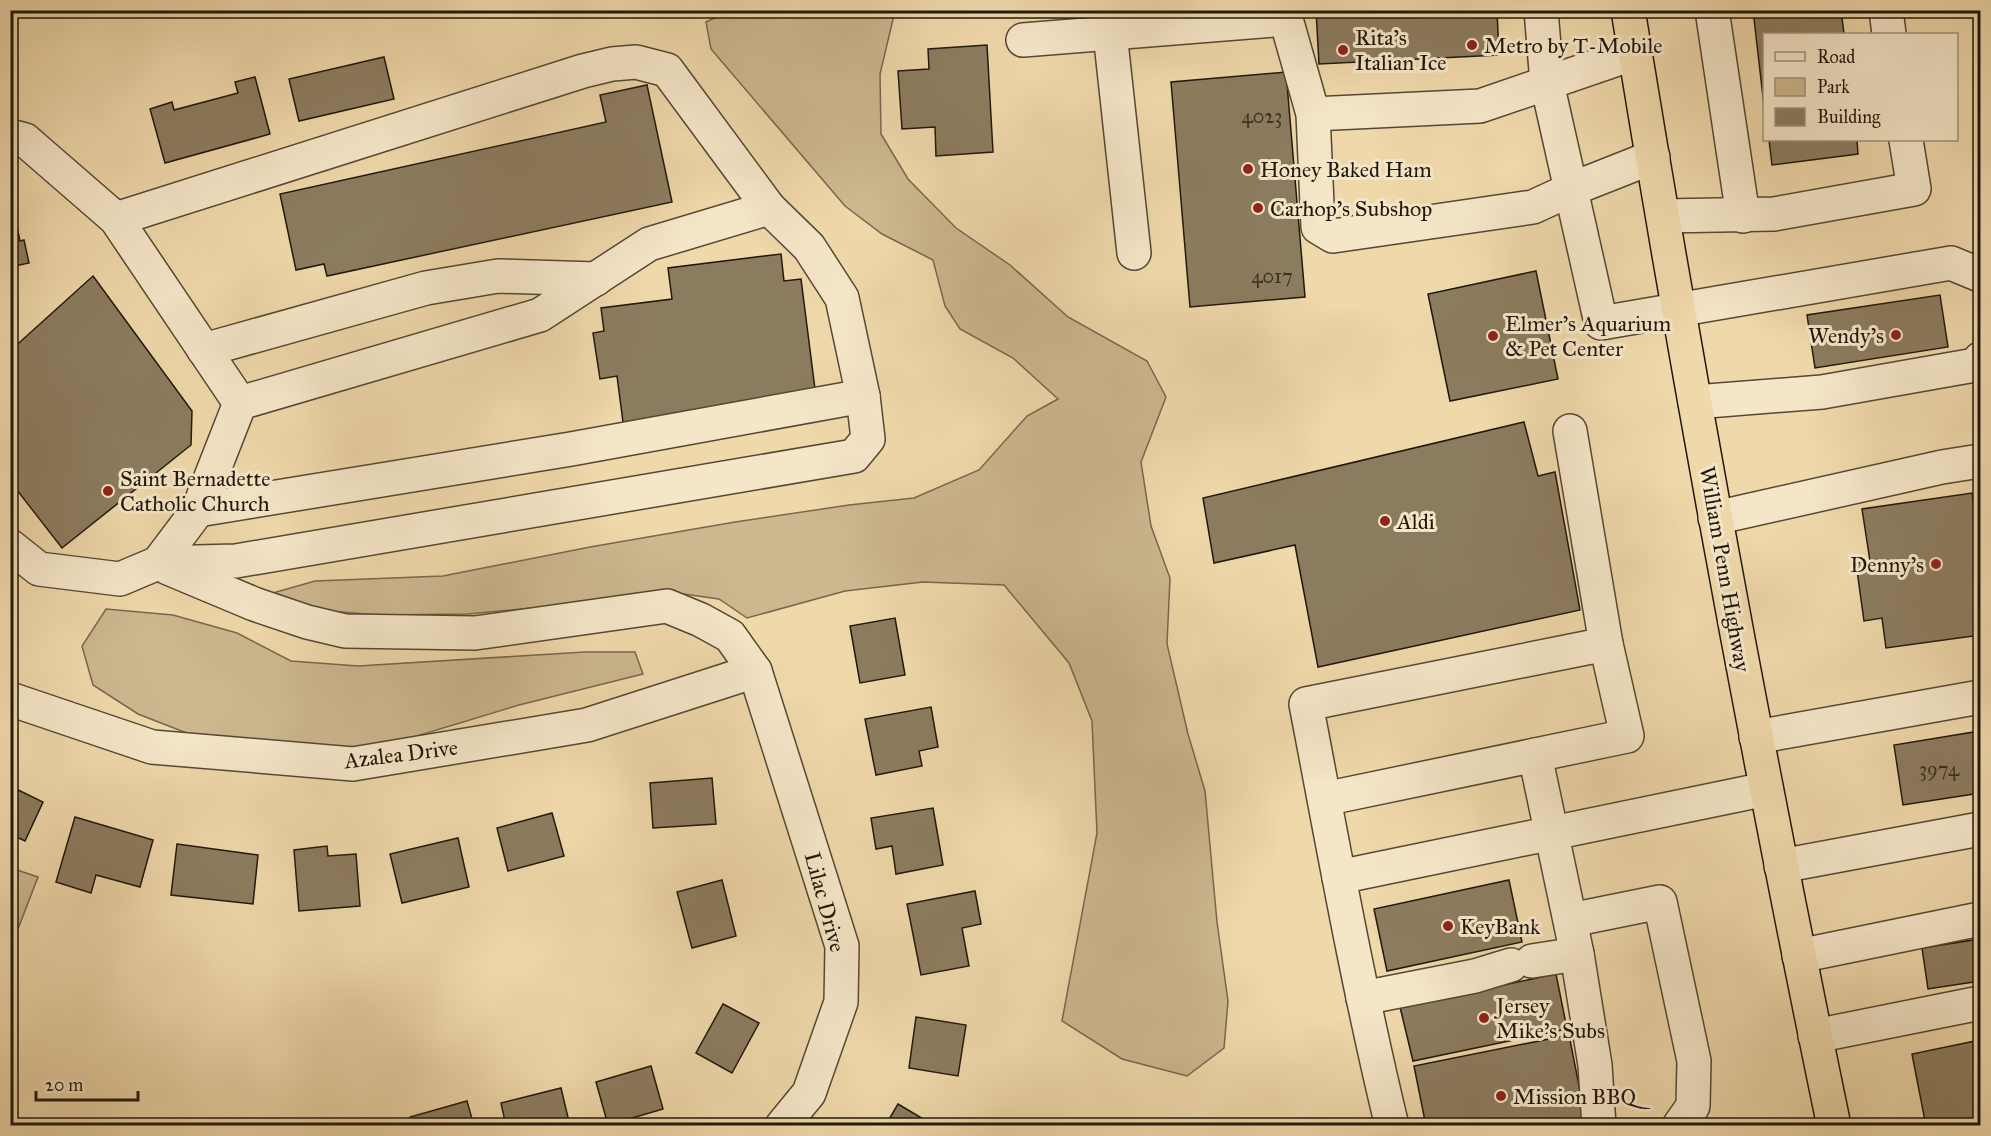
<svg xmlns="http://www.w3.org/2000/svg" width="1991" height="1136" viewBox="0 0 1991 1136" font-family="'IM FELL Great Primer',serif">
<style>
.green{fill:#ccb78f;stroke:#76684e;stroke-width:1.5}
.building{fill:#8c7c5f;stroke:#20180d;stroke-width:1.5}
.lines{fill:none;stroke-linecap:round;stroke-linejoin:round}
.minor-casing{stroke:#544834;stroke-width:36}
.highway-casing{stroke:#20180d;stroke-width:36}
.minor{stroke:#f5e6c8;stroke-width:33}
.highway{stroke:#efd8aa;stroke-width:33}
.poi-dot{fill:#8f2418;stroke:#f5e6c8;stroke-width:2}
.labels{text-anchor:middle;dominant-baseline:central;stroke-width:6;stroke-linejoin:round;paint-order:stroke}
.number-label{font-size:20px;fill:#3b3122}
.poi-label{font-size:22px;fill:#20180d;stroke:#f5e6c8;text-anchor:start}
.street-label{font-size:22px;fill:#20180d;stroke:#f5e6c8}
</style>
<rect width="100%" height="100%" fill="#efd8aa"/>
<filter id="stains"><feTurbulence type="fractalNoise" baseFrequency=".00333" numOctaves="4"/><feColorMatrix values="0 0 0 0 .2 0 0 0 0 .09 0 0 0 0 .02 0 0 0 .5 -.17"/></filter>
<radialGradient id="worn" r=".72"><stop offset=".6" stop-color="#630" stop-opacity="0"/><stop offset="1" stop-color="#630" stop-opacity=".3"/></radialGradient>
<g class="green">
<polygon points="729,11 895,11 880,74 881,134 908,179 956,228 1010,265 1068,317 1147,361 1166,397 1141,462 1151,526 1170,578 1167,644 1188,734 1205,791 1217,922 1228,1001 1224,1048 1187,1076 1122,1059 1062,1021 1097,833 1092,721 1069,663 1004,585 923,582 845,591 747,618 719,599 662,591 585,603 468,614 379,615 304,609 273,593 315,581 443,576 590,547 735,522 849,505 914,498 979,470 1027,416 1058,399 1013,358 960,329 945,306 933,260 882,234 845,206 711,49 706,22"/>
<polygon points="106,609 173,615 237,633 291,661 358,666 585,652 635,652 643,674 519,705 374,749 207,741 138,714 93,685 82,646"/>
<polygon points="11,868 38,877 11,947 10,868"/>
</g>
<g class="building">
<polygon points="1316,10 1497,10 1499,55 1319,64"/>
<polygon points="1753,10 1841,10 1844,34 1764,34 1764,106"/>
<polygon points="987,45 993,152 936,156 935,127 902,129 898,71 929,69 928,49"/>
<polygon points="384,57 394,99 299,121 289,79"/>
<polygon points="1286,72 1305,297 1190,307 1171,82"/>
<polygon points="255,77 270,134 165,163 150,109 172,102 174,110 238,93 235,82"/>
<polygon points="647,85 672,202 327,276 324,264 296,270 280,194 606,122 600,95"/>
<polygon points="1769,140 1857,140 1858,154 1772,165"/>
<polygon points="10,193 20,241 24,240 29,263 10,267"/>
<polygon points="781,254 784,281 801,279 816,397 623,422 617,376 600,379 593,333 604,331 601,308 672,299 668,268"/>
<polygon points="1536,271 1558,379 1450,401 1428,294"/>
<polygon points="93,276 192,411 191,445 62,548 10,481 10,351"/>
<polygon points="1940,295 1948,347 1815,368 1807,315"/>
<polygon points="1524,422 1538,476 1555,472 1580,610 1318,667 1295,545 1214,563 1203,498"/>
<polygon points="1972,493 1980,554 1980,635 1886,648 1882,618 1864,621 1856,563 1870,561 1862,509"/>
<polygon points="895,618 905,675 860,683 850,626"/>
<polygon points="931,707 938,747 919,751 922,766 876,775 865,719"/>
<polygon points="1980,731 1980,793 1903,805 1894,745"/>
<polygon points="712,778 716,824 653,828 650,783"/>
<polygon points="10,786 43,802 25,841 10,834"/>
<polygon points="933,808 943,865 896,874 892,846 876,849 871,818"/>
<polygon points="552,813 564,856 508,871 497,828"/>
<polygon points="75,817 153,840 140,887 96,875 91,893 56,882"/>
<polygon points="458,838 469,887 402,903 390,854"/>
<polygon points="177,844 258,855 253,904 171,895"/>
<polygon points="327,846 328,856 356,854 360,906 299,911 294,850"/>
<polygon points="722,880 736,936 692,948 677,892"/>
<polygon points="1509,880 1522,942 1387,971 1374,909"/>
<polygon points="975,891 981,924 962,928 969,966 921,975 907,904"/>
<polygon points="1980,939 1980,981 1928,989 1922,948"/>
<polygon points="1556,974 1567,1029 1413,1061 1400,1007"/>
<polygon points="723,1004 759,1023 732,1073 696,1053"/>
<polygon points="916,1017 966,1025 958,1076 909,1068"/>
<polygon points="1569,1035 1587,1126 1426,1126 1414,1066"/>
<polygon points="1980,1040 1980,1126 1926,1126 1912,1054"/>
<polygon points="651,1066 663,1109 608,1125 596,1082"/>
<polygon points="561,1088 570,1126 506,1126 501,1103"/>
<polygon points="467,1101 474,1126 412,1126 410,1117"/>
<polygon points="898,1104 935,1126 885,1126"/>
<polygon points="381,1120 382,1126 346,1126"/>
</g>
<g class="lines">
<g class="minor-casing">
<g id="minor">
<polyline points="1541,10 1547,83 1601,323 1951,263 1980,275"/>
<polyline points="1712,10 1743,216"/>
<polyline points="1886,10 1889,34"/>
<polyline points="1110,33 1134,253"/>
<polyline points="1023,40 1286,19 1313,114 1318,227 1333,236 1533,207 1572,189 1653,157"/>
<polyline points="1313,114 1480,106 1635,53"/>
<polyline points="10,136 25,140 116,219 583,71 612,64 636,62 667,70 769,208 649,244 540,315 240,403 198,510 158,563 120,579 39,569 10,546"/>
<polyline points="769,208 809,247 842,298 863,396"/>
<polyline points="1663,216 1774,214 1914,189 1906,140"/>
<polyline points="116,219 240,403"/>
<polyline points="204,350 426,288 498,276 596,279"/>
<polyline points="1695,402 1822,392 1975,365 1980,359"/>
<polyline points="1570,431 1606,644"/>
<polyline points="1715,518 1942,467 1980,461"/>
<polyline points="158,563 236,561 854,456 868,439 863,396 571,449 198,510"/>
<polyline points="168,568 254,604 307,622 345,631 475,633 667,606 701,620 730,636 755,671 842,946 841,1002 809,1093 782,1126"/>
<polyline points="10,699 152,747 353,764 587,725 755,671"/>
<polyline points="1756,737 1980,697"/>
<polyline points="1535,755 1577,954 1595,1065 1599,1126"/>
<path d="M1324 799 1627 736 1606 644 1306 704C1333 845 1358 986 1392 1126"/>
<polyline points="1781,866 1980,829"/>
<polyline points="1339,877 1766,789"/>
<polyline points="1571,920 1660,902 1694,1061 1693,1106 1679,1126"/>
<polyline points="1799,956 1980,919"/>
<polyline points="1532,961 1577,954"/>
<polyline points="1363,998 1475,976 1511,965"/>
<polyline points="1815,1036 1980,1003"/>
</g>
</g>
<g class="highway-casing">
<path id="highway" d="M1628 10C1689 384 1757 755 1834 1126"/>
</g>
<use href="#minor" class="minor"/>
<use href="#highway" class="highway"/>
</g>
<g class="poi-dot">
<circle cx="1472" cy="45" r="6"/>
<circle cx="1343" cy="50" r="6"/>
<circle cx="1248" cy="169" r="6"/>
<circle cx="1258" cy="208" r="6"/>
<circle cx="1896" cy="335" r="6"/>
<circle cx="1493" cy="336" r="6"/>
<circle cx="108" cy="491" r="6"/>
<circle cx="1385" cy="521" r="6"/>
<circle cx="1936" cy="564" r="6"/>
<circle cx="1448" cy="926" r="6"/>
<circle cx="1484" cy="1018" r="6"/>
<circle cx="1501" cy="1096" r="6"/>
</g>
<g class="labels">
<g class="number-label">
<text x="1262" y="116">4023</text>
<text x="1272" y="276">4017</text>
<text x="1939" y="769">3974</text>
</g>
<g class="poi-label">
<text x="1355" y="37">Rita's<tspan x="1355" dy="25">Italian Ice</tspan></text>
<text x="1484" y="45">Metro by T-Mobile</text>
<text x="1260" y="169">Honey Baked Ham</text>
<text x="1270" y="208">Carhop's Subshop</text>
<text x="1505" y="323">Elmer's Aquarium<tspan x="1505" dy="25">&amp; Pet Center</tspan></text>
<text x="1884" y="335" text-anchor="end">Wendy's</text>
<text x="120" y="478">Saint Bernadette<tspan x="120" dy="25">Catholic Church</tspan></text>
<text x="1397" y="521">Aldi</text>
<text x="1924" y="564" text-anchor="end">Denny's</text>
<text x="1460" y="926">KeyBank</text>
<text x="1496" y="1005">Jersey<tspan x="1496" dy="25">Mike's Subs</tspan></text>
<text x="1513" y="1096">Mission BBQ</text>
</g>
<g class="street-label">
<text transform="translate(1725 569) rotate(80)">William Penn Highway</text>
<text transform="translate(401 754) rotate(-7)">Azalea Drive</text>
<text transform="translate(825 902) rotate(75)">Lilac Drive</text>
</g>
</g>
<rect width="1991" height="1136" fill="none" stroke="#efd8aa" stroke-width="36"/>
<rect x="12" y="12" width="1967" height="1112" fill="none" stroke="#20180d" stroke-width="3"/>
<rect x="18" y="18" width="1955" height="1100" fill="none" stroke="#20180d" stroke-width="1.5"/>
<rect x="1763" y="33" width="195" height="108" fill="#f5e6c8" stroke="#a0947d" stroke-width="1.5"/>
<rect x="1775" y="52" width="30" height="9" fill="#f5e6c8" stroke="#a0947d" stroke-width="1.5"/>
<text x="1817" y="63" font-size="18" fill="#20180d">Road</text>
<rect x="1775" y="78" width="30" height="18" fill="#ccb78f" stroke="#a0947d" stroke-width="1.5"/>
<text x="1817" y="93" font-size="18" fill="#20180d">Park</text>
<rect x="1775" y="108" width="30" height="18" fill="#8c7c5f" stroke="#a0947d" stroke-width="1.5"/>
<text x="1817" y="123" font-size="18" fill="#20180d">Building</text>
<path d="M36 1091v9h102v-9" fill="none" stroke="#20180d" stroke-width="3"/>
<text x="45" y="1091" font-size="18" fill="#20180d" stroke="#f5e6c8" stroke-width="4.5" paint-order="stroke">20 m</text>
<rect width="100%" height="100%" filter="url(#stains)"/>
<rect width="100%" height="100%" fill="url(#worn)"/>
</svg>
